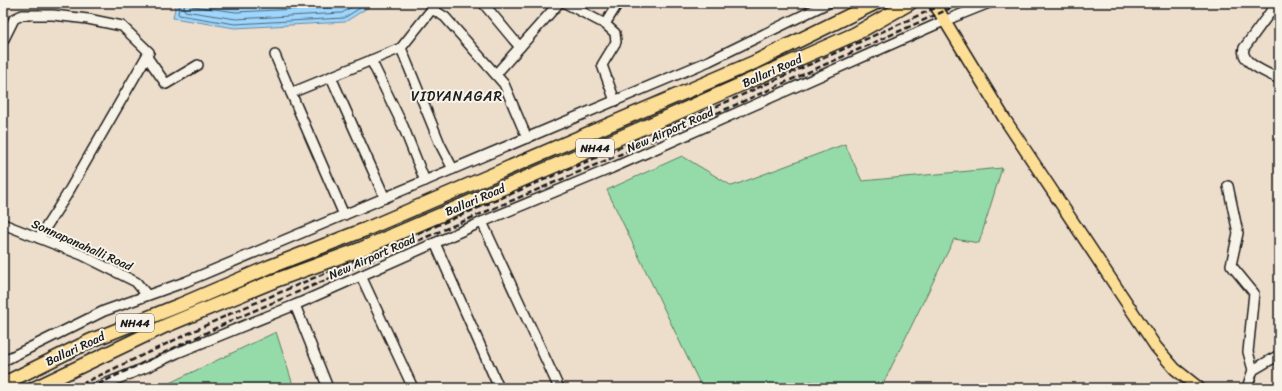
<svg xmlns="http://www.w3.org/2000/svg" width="1282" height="391" viewBox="0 0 1282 391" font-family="Sriracha,sans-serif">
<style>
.green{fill:#95dba9;stroke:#587c62}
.water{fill:#9ed6fd;stroke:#6a8ca3}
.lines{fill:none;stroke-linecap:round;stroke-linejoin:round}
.shore{stroke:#506676;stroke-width:1}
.minor-casing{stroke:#1c1c1c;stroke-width:12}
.major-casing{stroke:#1c1c1c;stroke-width:14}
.highway-casing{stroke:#1c1c1c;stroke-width:16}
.minor{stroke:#f7f3e8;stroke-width:9}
.major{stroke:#fdde96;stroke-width:11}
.highway{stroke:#fdde96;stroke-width:13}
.rail{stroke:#1c1c1c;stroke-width:2.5;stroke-dasharray:6 3;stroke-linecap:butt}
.labels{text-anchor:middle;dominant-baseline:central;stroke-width:4;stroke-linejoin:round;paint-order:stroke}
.shield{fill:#f7f3e8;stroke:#5e5c59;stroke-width:1}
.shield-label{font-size:11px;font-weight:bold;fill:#1c1c1c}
.street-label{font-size:12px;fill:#1c1c1c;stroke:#f7f3e8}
.quarter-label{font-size:14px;letter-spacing:1px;fill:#1c1c1c;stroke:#f7f3e8}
</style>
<rect width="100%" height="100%" fill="#edddcb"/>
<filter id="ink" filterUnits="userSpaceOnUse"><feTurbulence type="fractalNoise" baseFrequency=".025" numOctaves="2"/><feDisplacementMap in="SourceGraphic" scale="8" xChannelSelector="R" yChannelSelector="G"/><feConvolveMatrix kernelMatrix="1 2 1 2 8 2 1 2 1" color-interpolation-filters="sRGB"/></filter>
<g filter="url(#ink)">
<g class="green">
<polygon points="845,144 862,181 1002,168 979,243 954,239 881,388 822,388 811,381 801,388 702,388 607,190 682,156 732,186"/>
<polygon points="276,332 294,388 159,388"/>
</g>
<polygon class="water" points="176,3 375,3 345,22 235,28 173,18"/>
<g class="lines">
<g class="shore">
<polyline points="180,3 178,13 179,15 235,24 344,18 368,3"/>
<polyline points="185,3 184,9 185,11 236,19 342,13 358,3"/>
<polyline points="191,3 192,6 236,12 340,7 347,3"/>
</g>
<g class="minor-casing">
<g id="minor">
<polyline points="483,3 513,39 520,47 496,74"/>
<polyline points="565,3 605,24 615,33 616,42 602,65 615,101"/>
<path d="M1277 3 1244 48C1239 63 1268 73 1279 79"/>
<polyline points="605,24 618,3"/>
<polyline points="3,41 14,19 22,15 53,15 88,19 122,26 149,52 66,196 39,238"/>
<polyline points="520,47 559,3"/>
<polyline points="401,48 440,144 453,169"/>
<polyline points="275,55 291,93"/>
<polyline points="147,57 166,84 198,65"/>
<polyline points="371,60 403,126 425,181"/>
<polyline points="331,77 385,198"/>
<polyline points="1228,186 1238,233 1231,265 1254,293 1248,352 1253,370 1247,388"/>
<polyline points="344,215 291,93 401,48 432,9 445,17 504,84 527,138"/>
<polyline points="482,222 559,388"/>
<polyline points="3,224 82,255 136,282 147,295"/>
<polyline points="435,243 499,388"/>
<polyline points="361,276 413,388"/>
<polyline points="295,305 328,388"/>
<polyline points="3,361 104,311 185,282 709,61 828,3"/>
<polyline points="1253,370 1279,355"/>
<polyline points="95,388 147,367 177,353 295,305 482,222 612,168 944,21 989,3"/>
</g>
</g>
<g class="major-casing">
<polyline id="major" points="934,3 1004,118 1156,347 1175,369 1199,388"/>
</g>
<g class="highway-casing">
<g id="highway">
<polyline points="3,384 90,341 180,305 269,267 364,230 755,62 875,3"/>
<polyline points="35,388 165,326 274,281 361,249 670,116 855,34 910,3"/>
</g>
</g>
<use href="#minor" class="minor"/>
<use href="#major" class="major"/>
<use href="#highway" class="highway"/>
<g class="rail">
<polyline points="73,388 234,312 722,104 946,3"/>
<polyline points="90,388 237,318 724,110 962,3"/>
</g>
</g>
</g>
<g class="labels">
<g class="shield">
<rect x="576" y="139" width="38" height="18" rx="3"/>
<rect x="116" y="314" width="38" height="18" rx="3"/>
</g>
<g class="shield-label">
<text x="595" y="148">NH44</text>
<text x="135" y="323">NH44</text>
</g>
<g class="street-label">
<text transform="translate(772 71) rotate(-24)">Ballari Road</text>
<text transform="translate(670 130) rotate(-24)">New Airport Road</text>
<text transform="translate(475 200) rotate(-23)">Ballari Road</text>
<text transform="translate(82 245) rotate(24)">Sonnapanahalli Road</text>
<text transform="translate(372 257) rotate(-24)">New Airport Road</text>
<text transform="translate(75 349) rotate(-25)">Ballari Road</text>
</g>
<g class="quarter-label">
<text x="457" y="96">VIDYANAGAR</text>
</g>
</g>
<rect width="1282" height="391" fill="none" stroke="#f7f3e8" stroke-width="16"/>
<rect x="8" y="8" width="1266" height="375" fill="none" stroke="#1c1c1c" stroke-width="1.5" filter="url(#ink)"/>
</svg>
